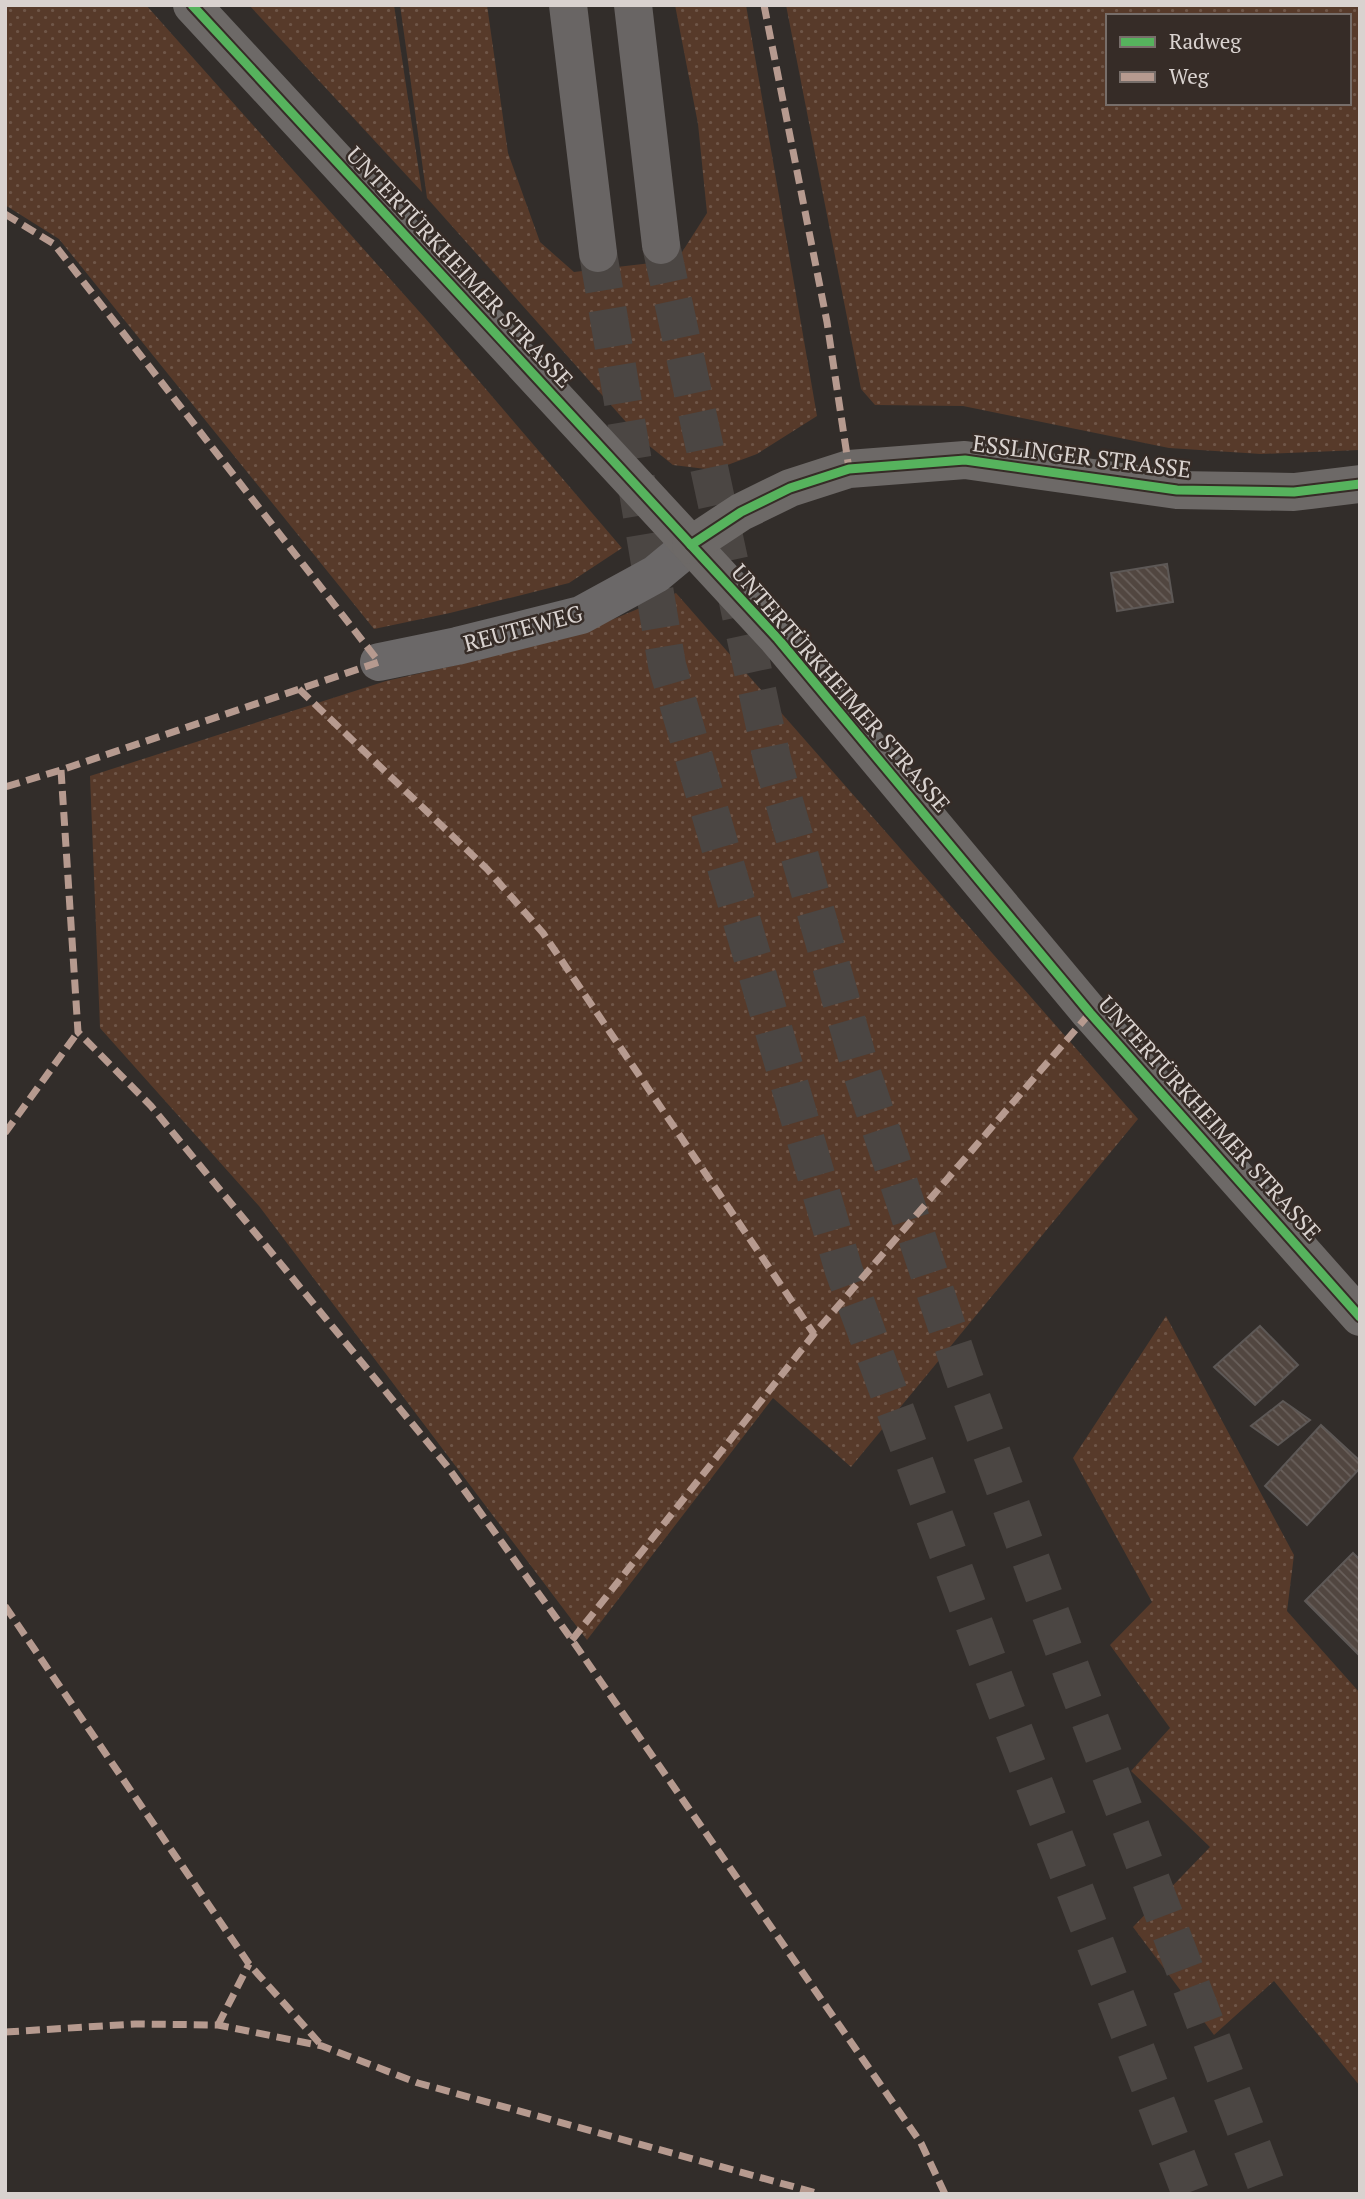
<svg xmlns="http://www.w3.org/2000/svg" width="1365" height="2199" viewBox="0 0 1365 2199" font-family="'PT Serif',serif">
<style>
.green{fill:url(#green-dots);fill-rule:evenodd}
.building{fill:url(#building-back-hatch);stroke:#5d5856;stroke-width:2}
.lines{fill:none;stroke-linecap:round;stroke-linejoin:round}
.highway-tunnel{stroke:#4b4643;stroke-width:38;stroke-dasharray:38 19;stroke-linecap:butt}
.minor{stroke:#6b6868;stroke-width:38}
.major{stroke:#6d6967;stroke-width:38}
.highway{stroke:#696564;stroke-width:38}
.quiet{stroke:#b69a8f;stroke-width:7;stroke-dasharray:14 7;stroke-linecap:butt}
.cycleway-casing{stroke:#362c27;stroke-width:13}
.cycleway{stroke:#56b35d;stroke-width:9}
.labels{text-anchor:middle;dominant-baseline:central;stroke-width:5;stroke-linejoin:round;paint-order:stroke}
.street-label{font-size:23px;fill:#d9d2cf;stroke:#362c27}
</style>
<defs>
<pattern id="green-dots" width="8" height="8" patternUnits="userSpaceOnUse" patternTransform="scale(1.75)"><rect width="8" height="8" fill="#573a2a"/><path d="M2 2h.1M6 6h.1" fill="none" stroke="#6f5648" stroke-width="1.8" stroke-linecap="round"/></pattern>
<pattern id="building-back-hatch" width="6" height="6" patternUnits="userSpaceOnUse" patternTransform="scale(1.75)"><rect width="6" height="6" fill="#514640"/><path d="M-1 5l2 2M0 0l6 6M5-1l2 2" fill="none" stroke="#69605b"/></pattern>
</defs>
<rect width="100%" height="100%" fill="#322d2a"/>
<g class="green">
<polygon points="5,5 146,5 425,318 622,548 569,583 450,613 374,629 59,239 5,205"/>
<polygon points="249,5 394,5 422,192"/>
<polygon points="400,5 487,5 508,153 540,242 574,272 677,260 707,213 698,124 675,5 746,5 817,416 757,454 714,470 673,465 642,440 427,198"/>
<path d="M786 5H1360V450L1261 454 1169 448 963 406 875 405 861 389ZM1108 16H1349V103H1108Z"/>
<polygon points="676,593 1138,1119 851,1467 773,1398 587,1640 259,1206 100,1028 90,776 386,681 461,664 585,631"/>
<polygon points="1166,1316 1294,1555 1287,1611 1360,1693 1360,2086 1274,1981 1214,2035 1133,1927 1210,1847 1131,1771 1170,1728 1110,1645 1152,1602 1073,1458"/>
</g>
<g class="building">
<polygon points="1167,564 1173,602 1117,611 1111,573"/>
<polygon points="1260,1326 1298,1365 1255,1405 1214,1367"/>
<polygon points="1283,1401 1310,1420 1278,1445 1251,1426"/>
<polygon points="1321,1425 1360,1461 1360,1468 1307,1525 1265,1486"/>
<polygon points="1353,1553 1360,1560 1360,1656 1305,1601"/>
</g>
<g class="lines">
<g class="highway-tunnel">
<polyline points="661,245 772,759 860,1067 962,1372 1073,1675 1270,2194"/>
<polyline points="598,253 667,665 844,1271 1001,1697 1191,2194"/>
</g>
<polyline class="minor" points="379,662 457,646 581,615 656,574 691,545"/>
<g class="major">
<polyline points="192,5 778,639 1090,1013 1360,1317"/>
<polyline points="691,545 741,512 790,488 849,469 965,460 1177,490 1294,492 1360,484"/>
</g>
<g class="highway">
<polyline points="568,5 598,253"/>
<polyline points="633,5 661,245"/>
</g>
<g class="quiet">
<polyline points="764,5 827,322 849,469"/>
<polyline points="5,214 54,244 379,662 61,770 5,787"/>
<polyline points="299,689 487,869 543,933 814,1334"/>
<polyline points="61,770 78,1032 151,1106 447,1466 572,1640 921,2143 945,2194"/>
<polyline points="5,1133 78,1032"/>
<polyline points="5,1606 249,1964 322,2046"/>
<polyline points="572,1640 814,1334 1090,1013"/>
<polyline points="218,2025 249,1964"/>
<polyline points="5,2032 135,2024 218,2025 322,2046 418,2083 820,2194"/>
</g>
<g class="cycleway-casing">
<g id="cycleway">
<polyline points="192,5 778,639 1090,1013 1360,1317"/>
<polyline points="691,545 741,512 790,488 849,469 965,460 1177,490 1294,492 1360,484"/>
</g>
</g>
<use href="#cycleway" class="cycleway"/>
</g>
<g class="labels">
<g class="street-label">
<text transform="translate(460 267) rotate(47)">UNTERTÜRKHEIMER STRASSE</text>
<text transform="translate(1082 456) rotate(7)">ESSLINGER STRASSE</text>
<text transform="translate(523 628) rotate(-15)">REUTEWEG</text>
<text transform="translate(841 688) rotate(49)">UNTERTÜRKHEIMER STRASSE</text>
<text transform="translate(1210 1118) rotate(48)">UNTERTÜRKHEIMER STRASSE</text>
</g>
</g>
<rect width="1365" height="2199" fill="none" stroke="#d9d2cf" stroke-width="14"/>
<rect x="1106" y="14" width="245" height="91" fill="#362c27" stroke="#776e6a" stroke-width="2"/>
<rect x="1120" y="37" width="35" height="10" fill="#56b35d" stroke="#776e6a" stroke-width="2"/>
<text x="1169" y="49" font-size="21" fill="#d9d2cf">Radweg</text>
<rect x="1120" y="72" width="35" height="10" fill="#b69a8f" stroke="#776e6a" stroke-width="2"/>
<text x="1169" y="84" font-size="21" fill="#d9d2cf">Weg</text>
</svg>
